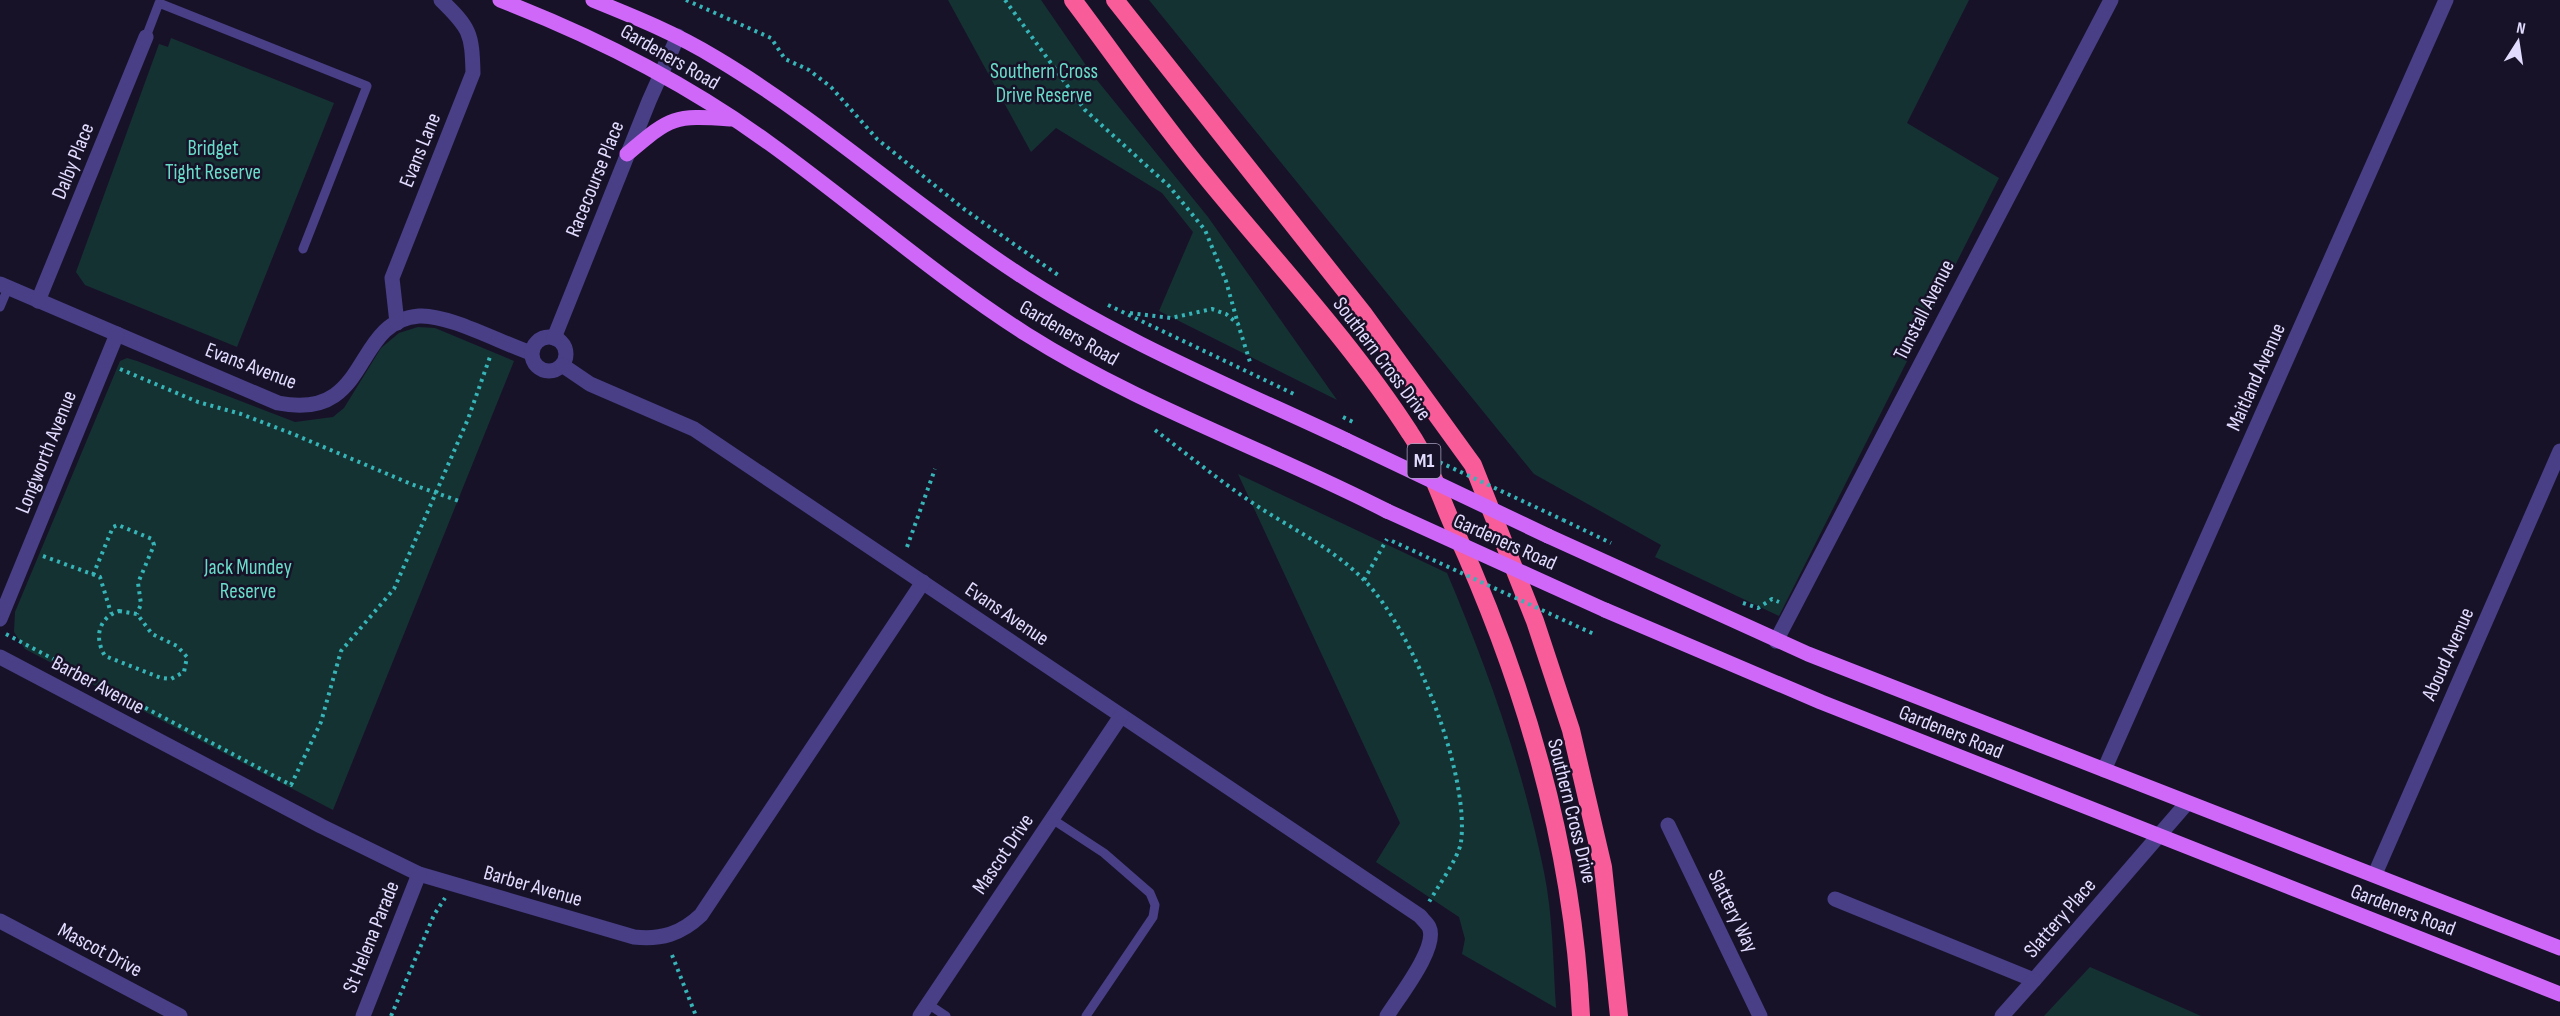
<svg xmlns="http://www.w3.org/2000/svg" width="2560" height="1016" viewBox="0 0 2560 1016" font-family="'Sofia Sans Condensed',sans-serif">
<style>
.green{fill:#153233}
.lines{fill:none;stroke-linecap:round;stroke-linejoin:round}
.path{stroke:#36b4b7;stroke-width:4;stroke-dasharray:3 4.5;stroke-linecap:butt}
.lane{stroke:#483f86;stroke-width:9}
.street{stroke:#483f86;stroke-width:15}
.primary{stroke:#cf68f9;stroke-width:15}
.highway{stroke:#f85c99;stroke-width:18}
.path-bridge{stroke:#36b4b7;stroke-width:4;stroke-dasharray:3 4.5;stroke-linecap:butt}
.primary-bridge{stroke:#cf68f9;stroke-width:15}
.labels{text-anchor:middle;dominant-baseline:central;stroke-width:5;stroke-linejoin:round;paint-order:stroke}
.shield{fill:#181229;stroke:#a59fbe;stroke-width:1.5}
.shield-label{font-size:20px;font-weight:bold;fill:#e2dcfe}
.street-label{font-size:21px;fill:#e2dcfe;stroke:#181229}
.park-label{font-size:21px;fill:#69dcc9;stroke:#181229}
</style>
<rect width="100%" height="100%" fill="#181229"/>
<g class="green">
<polygon points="948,0 1041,0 1092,74 1208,217 1337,400 1159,311 1193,232 1162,193 1056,128 1031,152"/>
<polygon points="1149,0 1969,0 1907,123 1999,178 1779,616 1655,557 1661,545 1534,474"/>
<polygon points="171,38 334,103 237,347 85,285 76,272 159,44 168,47"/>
<polygon points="418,327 435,328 514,361 333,810 25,649 14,632 15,612 120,361 127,358 137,361 295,422 333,417 344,408 381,348 399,333"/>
<path d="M1238 474 1447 573C1488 670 1523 768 1544 872 1553 916 1553 963 1556 1008L1462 954 1465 939 1459 917 1376 862 1400 823Z"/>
<polygon points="2090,967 2201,1016 2044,1016"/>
</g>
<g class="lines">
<g class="path">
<polyline points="686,0 771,38 785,59 809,70 831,87 877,139 964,209 1058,275"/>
<polyline points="1005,0 1085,110 1169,186 1205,230 1226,281 1238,324"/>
<polyline points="1108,305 1296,395"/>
<polyline points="1130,313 1171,318 1212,309 1226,314 1238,324 1250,362"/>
<polyline points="120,369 198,402 241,414 293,434 411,484 459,501"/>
<path d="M1155 430C1191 457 1227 487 1265 511 1300 533 1336 551 1365 581 1413 630 1470 774 1461 842 1459 857 1437 888 1429 902"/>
<polyline points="1563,520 1611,543"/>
<polyline points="907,547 935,469"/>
<polyline points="43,556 100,577 111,613"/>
<polyline points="93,575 113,527 118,525 152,539 154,545 138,583 141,604 137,614"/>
<polyline points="1364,580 1387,539"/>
<polyline points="1743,603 1758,608 1772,599 1779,602"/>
<path d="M119 611 137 614 152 634 177 646 187 657 184 672 171 679 161 678 105 656C94 638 98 618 119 611Z"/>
<polyline points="6,634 291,785 321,722 341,651 394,589 468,419 491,354"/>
<polyline points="672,955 696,1016"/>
<polyline points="391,1016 434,915 445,898"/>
</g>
<g class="lane">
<polyline points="146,37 159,3 367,86 303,249"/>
<polyline points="0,307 8,288"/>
<polyline points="1052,819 1104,853 1150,893 1155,905 1153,917 1086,1016"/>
<polyline points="928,1004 946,1016"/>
</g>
<g class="street">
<path d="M0 284 278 403C372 422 351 321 419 316 448 314 501 343 531 353"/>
<polyline points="38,301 146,37"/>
<path d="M397 323 392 278 473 73C472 33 470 28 441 0"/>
<circle cx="549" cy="354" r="17"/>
<polyline points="554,338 649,101 678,36"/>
<path d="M562 365 590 384 694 429 1420 916C1422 919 1427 923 1429 927 1439 947 1398 998 1387 1016"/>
<polyline points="0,619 117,334"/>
<polyline points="1776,641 2111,0"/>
<path d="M0 657 321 826 419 874 634 937C661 940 681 934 701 915L923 582"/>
<polyline points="2104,770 2446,0"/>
<polyline points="1668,825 1760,1016"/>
<polyline points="2375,874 2560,451"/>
<polyline points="1835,899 2034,980 2187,803"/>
<polyline points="0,921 180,1016"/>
<polyline points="363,1016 419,874"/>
<polyline points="920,1016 1121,716"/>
<polyline points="2002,1016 2034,980"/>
</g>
<g class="primary">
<path d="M500 0C596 37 685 82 769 143 855 205 935 276 1026 334 1140 406 1268 450 1387 511"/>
<path d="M593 0C635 17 677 34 716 58 820 120 910 202 1011 269 1115 339 1233 387 1346 440"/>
<path d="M627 154C671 117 672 115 730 119"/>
<polyline points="1548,536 1808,654 2560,948"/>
<polyline points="1605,610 1821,702 2560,994"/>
</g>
<g class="highway">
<path d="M1073 0C1116 57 1157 117 1203 173 1272 258 1350 340 1410 433 1429 461 1440 497 1454 528 1524 681 1573 847 1581 1016"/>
<polyline points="1115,0 1363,313 1473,465 1535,621 1571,730 1603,867 1619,1016"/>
</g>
<g class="path-bridge">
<polyline points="1343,417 1353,422"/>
<polyline points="1433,459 1563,520"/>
<polyline points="1392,541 1596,635"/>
</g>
<g class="primary-bridge">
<polyline points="1346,440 1548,536"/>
<polyline points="1387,511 1605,610"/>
</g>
</g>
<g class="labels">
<rect class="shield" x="1407.5" y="444" width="33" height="34" rx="4.5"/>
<g class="shield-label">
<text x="1424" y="461">M1</text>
</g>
<g class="street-label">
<text transform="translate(670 57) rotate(30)">Gardeners Road</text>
<text transform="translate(420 150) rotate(-68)">Evans Lane</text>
<text transform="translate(73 161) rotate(-68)">Dalby Place</text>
<text transform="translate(595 179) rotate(-68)">Racecourse Place</text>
<text transform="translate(1924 310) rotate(-63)">Tunstall Avenue</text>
<text transform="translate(1069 333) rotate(30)">Gardeners Road</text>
<text transform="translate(1382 359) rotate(53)">Southern Cross Drive</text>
<text transform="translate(251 366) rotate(21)">Evans Avenue</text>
<text transform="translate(2256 377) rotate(-66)">Maitland Avenue</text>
<text transform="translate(46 452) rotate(-68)">Longworth Avenue</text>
<text transform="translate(1505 542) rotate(24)">Gardeners Road</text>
<text transform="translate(1007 614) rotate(34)">Evans Avenue</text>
<text transform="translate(2448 654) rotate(-66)">Aboud Avenue</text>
<text transform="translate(98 685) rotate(28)">Barber Avenue</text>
<text transform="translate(1951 732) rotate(22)">Gardeners Road</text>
<text transform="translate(1572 811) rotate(76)">Southern Cross Drive</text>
<text transform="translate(1003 854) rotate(-56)">Mascot Drive</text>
<text transform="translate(533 886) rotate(16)">Barber Avenue</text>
<text transform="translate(2403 910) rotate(21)">Gardeners Road</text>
<text transform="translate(1733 911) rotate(64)">Slattery Way</text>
<text transform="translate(2060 918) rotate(-49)">Slattery Place</text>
<text transform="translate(371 937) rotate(-68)">St Helena Parade</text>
<text transform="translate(100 950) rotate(28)">Mascot Drive</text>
</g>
<g class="park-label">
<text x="1044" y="71">Southern Cross<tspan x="1044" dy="24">Drive Reserve</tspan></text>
<text x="213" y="148">Bridget<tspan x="213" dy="24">Tight Reserve</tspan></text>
<text x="248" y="567">Jack Mundey<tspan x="248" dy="24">Reserve</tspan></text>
</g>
</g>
<g transform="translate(2518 42) rotate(12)" stroke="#181229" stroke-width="4.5" paint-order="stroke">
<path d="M0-4.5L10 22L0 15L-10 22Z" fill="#e2dcfe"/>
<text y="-9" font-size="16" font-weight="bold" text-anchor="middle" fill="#e2dcfe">N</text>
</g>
</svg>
